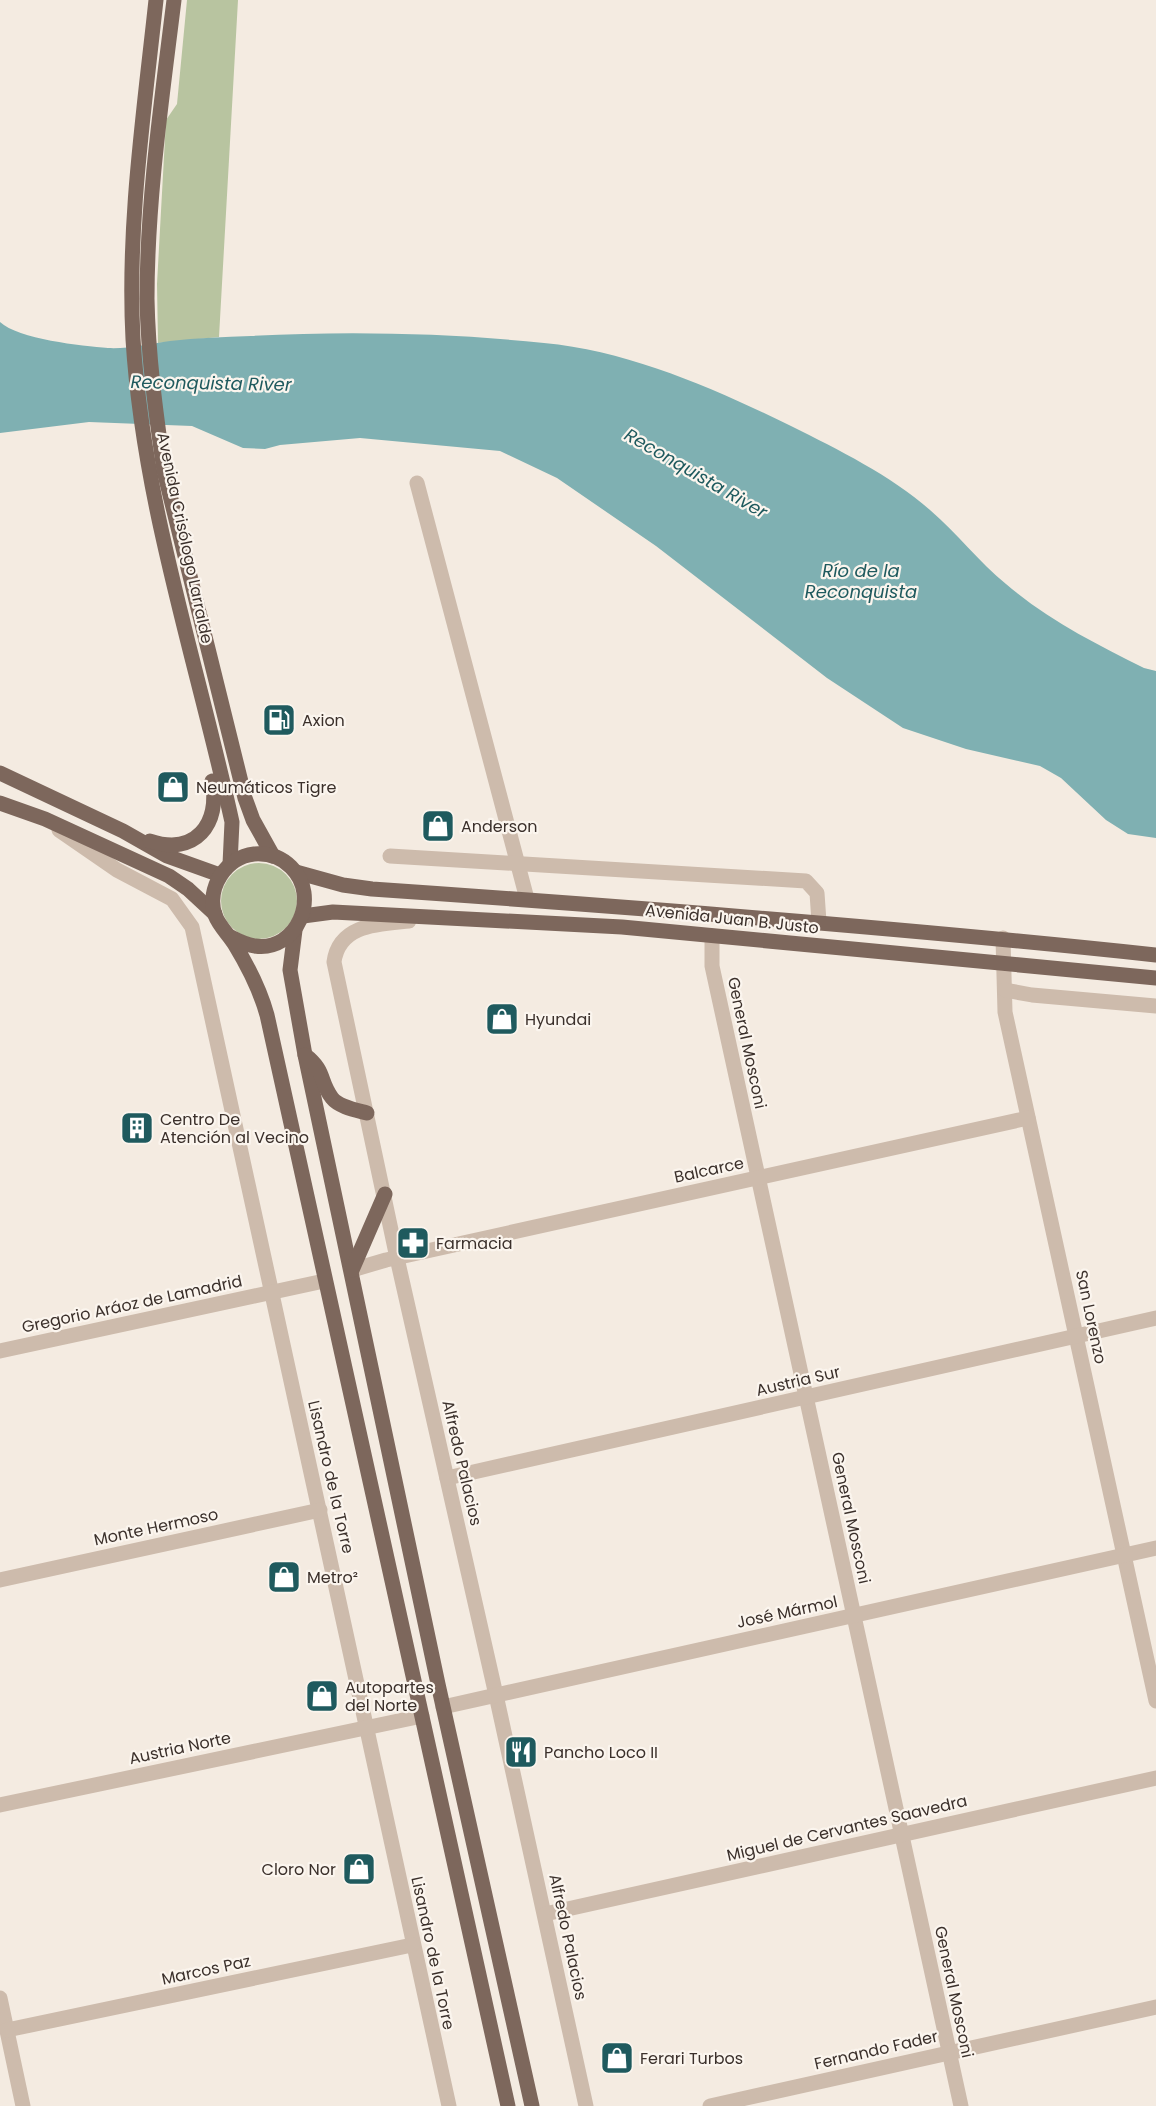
<svg xmlns="http://www.w3.org/2000/svg" width="1156" height="2106" viewBox="0 0 1156 2106" font-family="Poppins,sans-serif">
<style>
.green{fill:#b8c4a0}
.water{fill:#7fb0b2}
.lines{fill:none;stroke-linecap:round;stroke-linejoin:round}
.minor{stroke:#cdbbac;stroke-width:15}
.major{stroke:#7d675c;stroke-width:15}
.labels{text-anchor:middle;dominant-baseline:central;stroke-width:4.5;stroke-linejoin:round;paint-order:stroke}
.street-label{font-size:16px;fill:#3b302b;stroke:#fbf5ee}
.poi-label{font-size:16px;fill:#3b302b;stroke:#fbf5ee;text-anchor:start}
.water-label{font-size:18px;font-style:italic;fill:#1f5a5e;stroke:#fbf5ee}
</style>
<rect width="100%" height="100%" fill="#f4ebe1"/>
<g class="green">
<polygon points="187,0 238,0 219,337 158,343 157,284 166,120 177,104"/>
<circle cx="259" cy="901" r="38"/>
</g>
<path class="water" d="M0 322C18 339 82 346 108 348 128 349 150 344 170 341 197 338 224 337 251 336 348 331 447 333 544 343 630 351 715 389 791 426 839 450 890 475 930 510 957 533 979 562 1006 584 1048 620 1096 644 1144 668L1156 671V838L1128 834 1106 820 1061 778 1040 766 966 749 903 728 827 678 656 546 557 478 500 451 360 438 280 445 265 449 243 448 192 426 89 422 0 433Z"/>
<g class="lines">
<g class="minor">
<polyline points="417,483 527,899"/>
<polyline points="59,830 117,870 172,899 192,927 449,2106"/>
<polyline points="390,856 806,881 817,893 819,922"/>
<path d="M409 921C379 924 339 924 334 962L397 1258 496 1695 586 2106"/>
<polyline points="712,936 712,966 961,2106"/>
<polyline points="1003,938 1005,1012 1156,1701"/>
<polyline points="1005,990 1032,995 1156,1006"/>
<polyline points="352,1270 386,1260 1028,1118"/>
<polyline points="0,1351 324,1281"/>
<polyline points="447,1478 1156,1318"/>
<polyline points="0,1580 320,1510"/>
<polyline points="443,1707 1156,1548"/>
<polyline points="0,1805 422,1716"/>
<polyline points="545,1914 1156,1778"/>
<polyline points="0,1998 23,2106"/>
<polyline points="7,2030 412,1945"/>
<polyline points="710,2106 1156,2007"/>
</g>
<g class="major">
<path d="M156 0C144 112 127 226 133 339 143 503 197 662 232 822L230 864"/>
<path d="M174 0C162 98 147 200 147 299 148 356 156 414 164 471L245 798 253 820 273 856"/>
<polyline points="0,773 123,831 167,856 220,875"/>
<polyline points="0,803 45,819 169,876 188,889 215,914"/>
<path d="M150 841C195 856 221 824 212 781"/>
<path d="M296 872 343 885 372 889C634 907 895 927 1156 955"/>
<polyline points="303,916 333,912 622,927 1156,978"/>
<polyline points="295,930 290,970 305,1055 438,1684 532,2106"/>
<path d="M229 936C237 940 246 945 255 946 297 952 321 896 291 867 281 857 268 853 254 854 226 857 206 888 215 915 219 926 229 935 235 945 249 968 260 990 267 1015L508 2106"/>
<path d="M305 1055C326 1071 319 1081 332 1098 339 1107 356 1110 367 1113"/>
<polyline points="352,1270 385,1194"/>
</g>
</g>
<defs>
<g id="fuel-square" transform="scale(1.725)"><rect x="-9" y="-9" width="18" height="18" rx="4" fill="#1f5a5e" stroke="#fbf5ee"/><path d="M-5.5-6h7V0h2V4h1.3V-2.5L3-4.5l.8-.8L6-3V5H2.5V1h-1V6h-7ZM-4.2-4.7v3.2H.2V-4.7Z" fill="#fff"/></g>
<g id="shop-square" transform="scale(1.725)"><rect x="-9" y="-9" width="18" height="18" rx="4" fill="#1f5a5e" stroke="#fbf5ee"/><path d="M-5-2.5h2.3a2.7 3.5 0 0 1 5.4 0H5L5.5 6h-11ZM-1.5-2.5h3a1.5 2.3 0 0 0-3 0Z" fill="#fff"/></g>
<g id="building-square" transform="scale(1.725)"><rect x="-9" y="-9" width="18" height="18" rx="4" fill="#1f5a5e" stroke="#fbf5ee"/><path d="M-4-6H4V6H1V3H-1V6H-4ZM-2.5-4.3h1.7v1.8h-1.7ZM.8-4.3h1.7v1.8H.8ZM-2.5-1h1.7V.8h-1.7ZM.8-1h1.7V.8H.8Z" fill="#fff"/></g>
<g id="pharmacy-square" transform="scale(1.725)"><rect x="-9" y="-9" width="18" height="18" rx="4" fill="#1f5a5e" stroke="#fbf5ee"/><path d="M-2-6h4v4h4v4h-4v4h-4v-4h-4v-4h4Z" fill="#fff"/></g>
<g id="restaurant-square" transform="scale(1.725)"><rect x="-9" y="-9" width="18" height="18" rx="4" fill="#1f5a5e" stroke="#fbf5ee"/><path d="M-5-6h1v4h1v-4h1v4h1v-4h1v5L-1.5 .5V6h-2V.5L-5-1ZM5-6V6H3V1.5H1.5Q1.5-4 5-6Z" fill="#fff"/></g>
</defs>
<g fill-rule="evenodd">
<use href="#fuel-square" x="279" y="720"/>
<use href="#shop-square" x="173" y="787"/>
<use href="#shop-square" x="438" y="826"/>
<use href="#shop-square" x="502" y="1019"/>
<use href="#building-square" x="137" y="1128"/>
<use href="#pharmacy-square" x="413" y="1243"/>
<use href="#shop-square" x="284" y="1577"/>
<use href="#shop-square" x="322" y="1696"/>
<use href="#restaurant-square" x="521" y="1752"/>
<use href="#shop-square" x="359" y="1869"/>
<use href="#shop-square" x="617" y="2058"/>
</g>
<g class="labels">
<g class="street-label">
<text transform="translate(185 538) rotate(78)">Avenida Crisólogo Larralde</text>
<text transform="translate(732 919) rotate(6)">Avenida Juan B. Justo</text>
<text transform="translate(747 1043) rotate(78)">General Mosconi</text>
<text transform="translate(709 1170) rotate(-12)">Balcarce</text>
<text transform="translate(132 1304) rotate(-12)">Gregorio Aráoz de Lamadrid</text>
<text transform="translate(1091 1317) rotate(78)">San Lorenzo</text>
<text transform="translate(798 1381) rotate(-13)">Austria Sur</text>
<text transform="translate(462 1463) rotate(77)">Alfredo Palacios</text>
<text transform="translate(331 1477) rotate(77)">Lisandro de la Torre</text>
<text transform="translate(851 1518) rotate(78)">General Mosconi</text>
<text transform="translate(156 1527) rotate(-12)">Monte Hermoso</text>
<text transform="translate(787 1612) rotate(-12)">José Mármol</text>
<text transform="translate(180 1748) rotate(-12)">Austria Norte</text>
<text transform="translate(847 1828) rotate(-13)">Miguel de Cervantes Saavedra</text>
<text transform="translate(568 1937) rotate(78)">Alfredo Palacios</text>
<text transform="translate(433 1953) rotate(78)">Lisandro de la Torre</text>
<text transform="translate(206 1970) rotate(-12)">Marcos Paz</text>
<text transform="translate(954 1992) rotate(78)">General Mosconi</text>
<text transform="translate(876 2050) rotate(-13)">Fernando Fader</text>
</g>
<g class="poi-label">
<text x="302" y="720">Axion</text>
<text x="196" y="787">Neumáticos Tigre</text>
<text x="461" y="826">Anderson</text>
<text x="525" y="1019">Hyundai</text>
<text x="160" y="1119">Centro De<tspan x="160" dy="18">Atención al Vecino</tspan></text>
<text x="436" y="1243">Farmacia</text>
<text x="307" y="1577">Metro²</text>
<text x="345" y="1687">Autopartes<tspan x="345" dy="18">del Norte</tspan></text>
<text x="544" y="1752">Pancho Loco II</text>
<text x="336" y="1869" text-anchor="end">Cloro Nor</text>
<text x="640" y="2058">Ferari Turbos</text>
</g>
<g class="water-label">
<text transform="translate(211 383) rotate(1)">Reconquista River</text>
<text transform="translate(696 473) rotate(30)">Reconquista River</text>
<text x="861" y="570">Río de la<tspan x="861" dy="21">Reconquista</tspan></text>
</g>
</g>
</svg>
